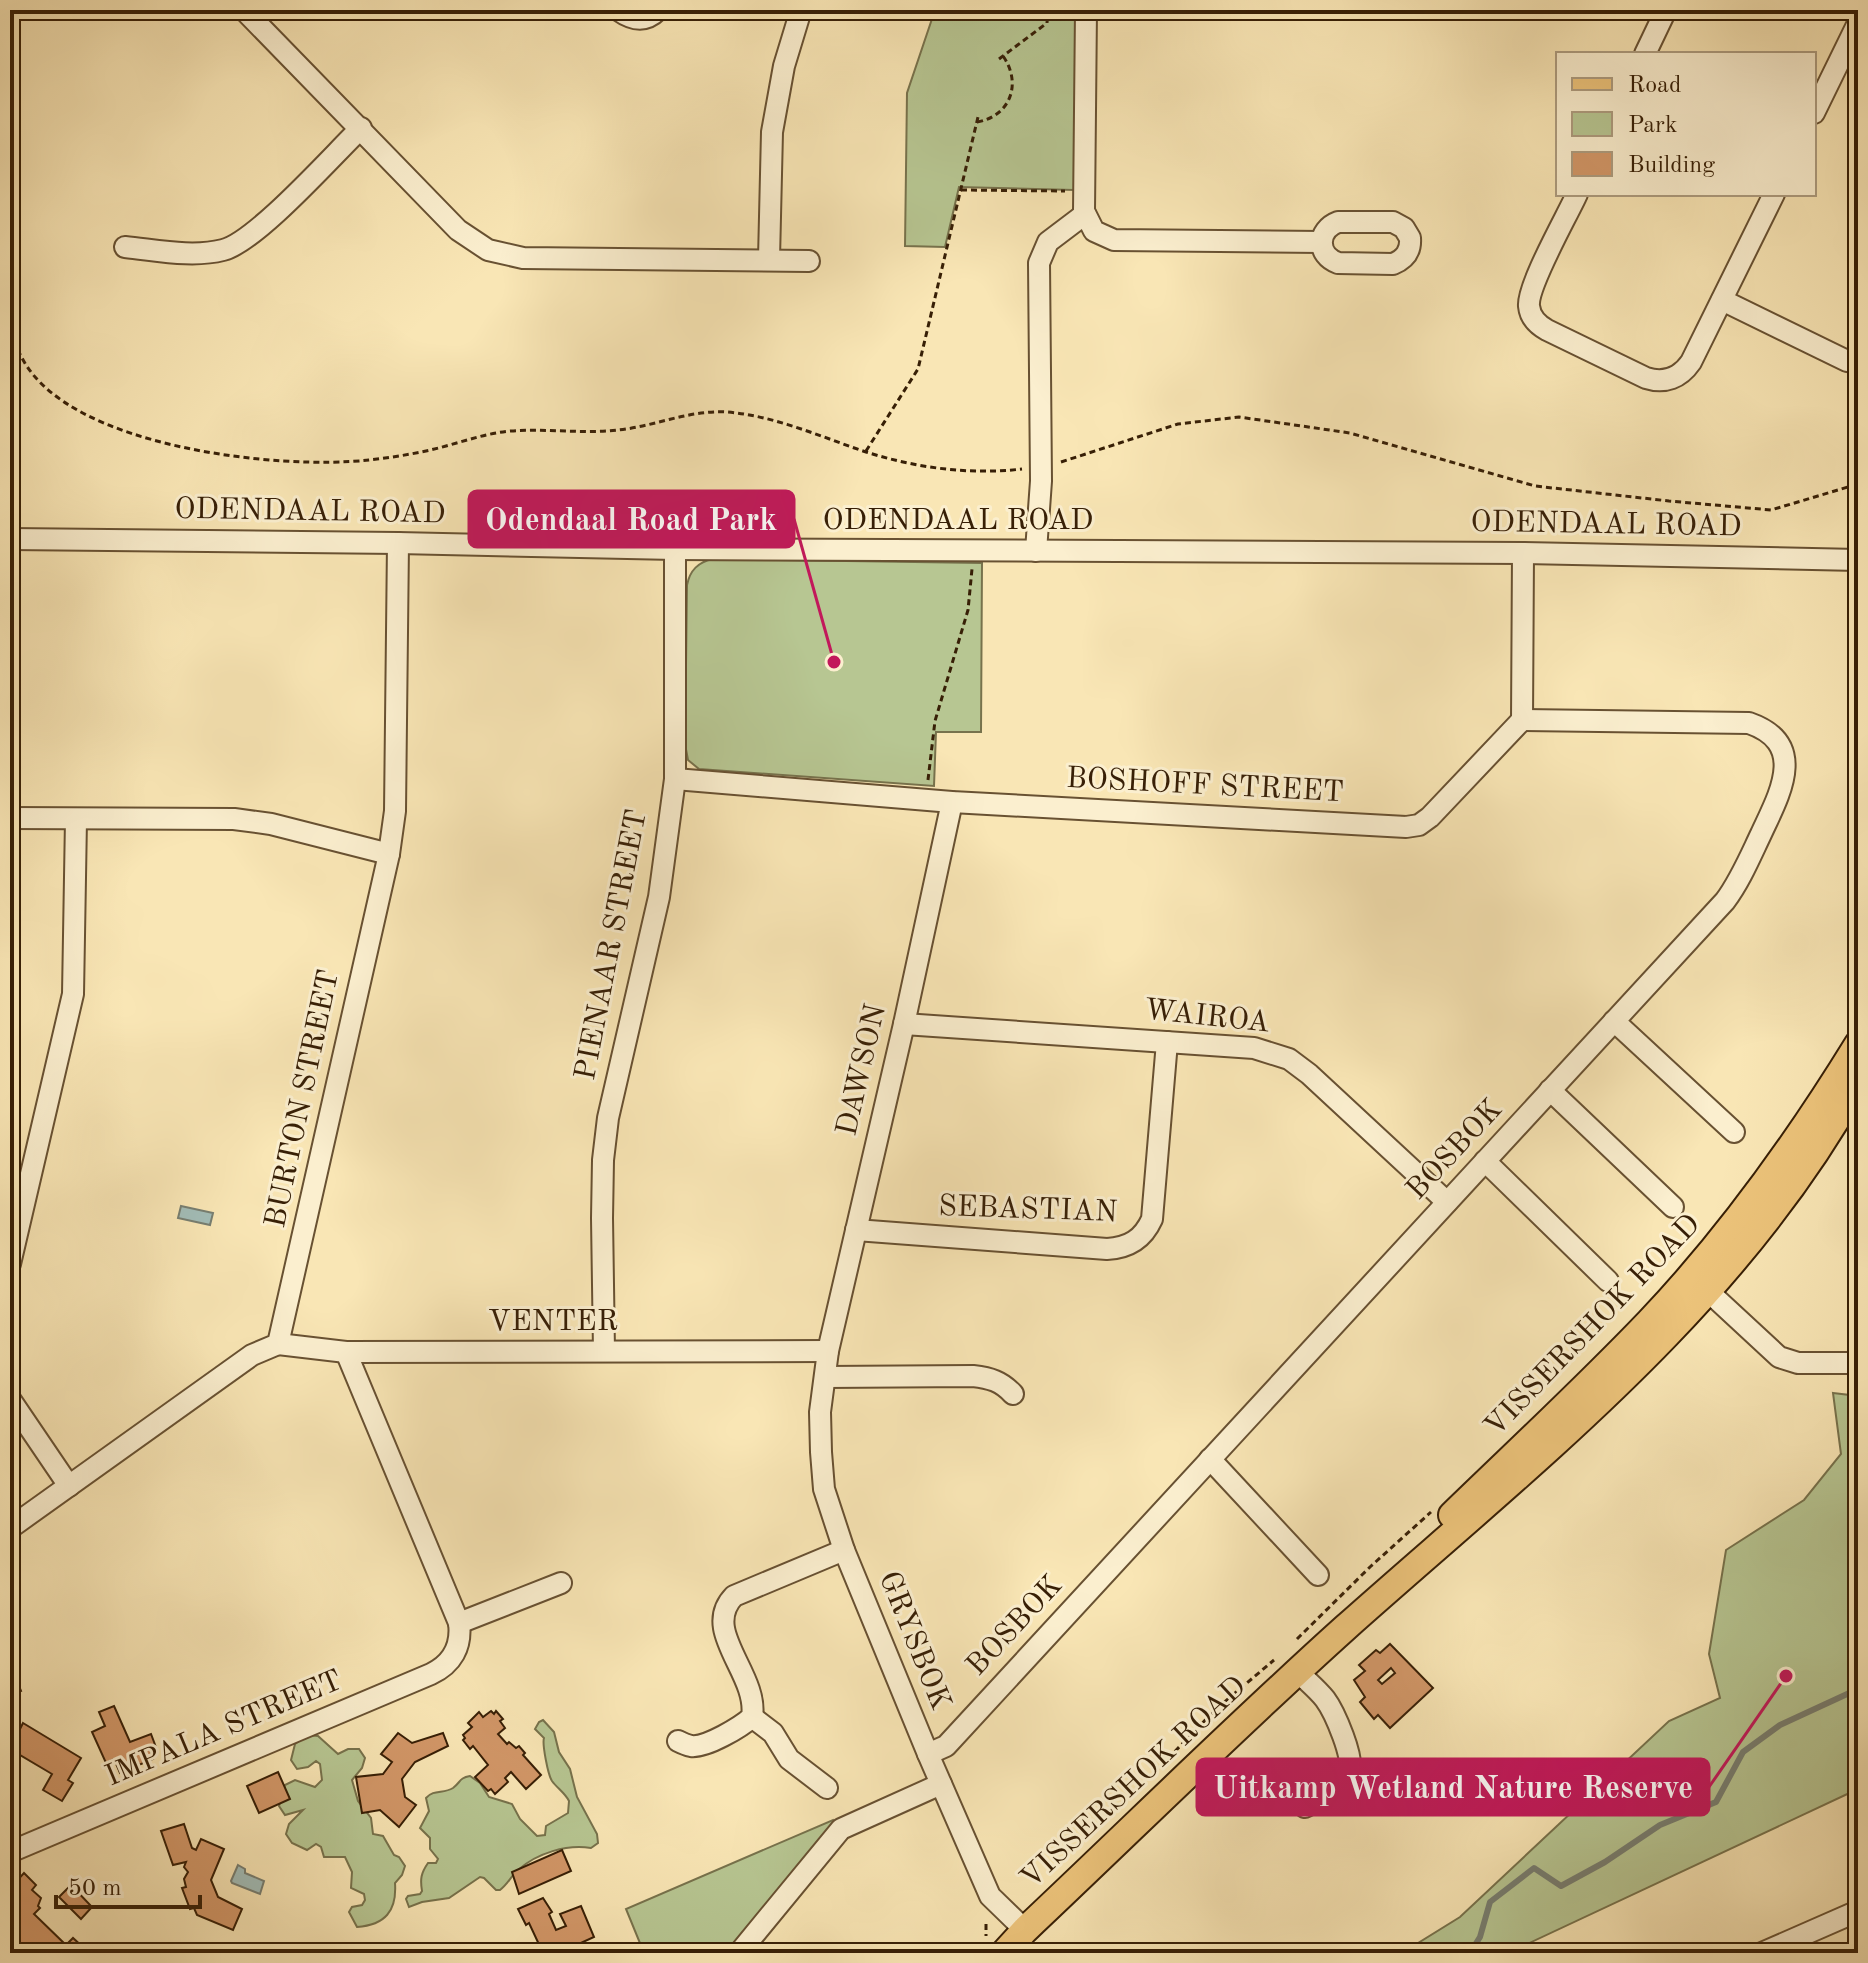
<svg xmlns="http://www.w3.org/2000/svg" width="1868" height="1963" viewBox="0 0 1868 1963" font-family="'Old Standard TT',serif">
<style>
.green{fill:#b7c692;stroke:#77724c;stroke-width:2}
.water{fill:#a2bdb8;stroke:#777e71;stroke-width:2}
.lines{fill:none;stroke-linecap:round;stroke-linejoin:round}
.stream{stroke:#777e71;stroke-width:6}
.building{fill:#d29768;stroke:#371f06;stroke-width:2;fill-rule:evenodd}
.minor-casing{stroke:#685132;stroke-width:24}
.major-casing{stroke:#371f06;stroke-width:30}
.path{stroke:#371f06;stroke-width:3;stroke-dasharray:6 4;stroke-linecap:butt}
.minor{stroke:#fbefcf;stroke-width:20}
.major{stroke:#ecc37a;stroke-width:26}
.labels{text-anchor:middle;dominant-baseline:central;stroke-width:6;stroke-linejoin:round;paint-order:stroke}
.street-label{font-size:30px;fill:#371f06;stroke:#fbefcf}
.leader{fill:none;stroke:#c2185b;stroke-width:3}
.callout-dot{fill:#c2185b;stroke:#fbefcf;stroke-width:3}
.callout{fill:#c2185b;stroke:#c2185b;stroke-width:3}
.callout-label{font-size:32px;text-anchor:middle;font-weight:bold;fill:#fff}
</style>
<rect width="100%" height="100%" fill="#f9e6b5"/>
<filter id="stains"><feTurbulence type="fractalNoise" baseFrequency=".0025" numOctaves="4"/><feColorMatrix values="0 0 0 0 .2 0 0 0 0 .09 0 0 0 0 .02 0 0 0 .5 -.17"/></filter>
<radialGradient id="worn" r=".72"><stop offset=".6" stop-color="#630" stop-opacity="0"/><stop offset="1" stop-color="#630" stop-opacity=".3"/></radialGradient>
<g class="green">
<polygon points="935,10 1077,10 1074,190 959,187 945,247 905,246 907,93"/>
<path d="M713 559 982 563 981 732H936L934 786 699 769 688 760 685 744 687 585C690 570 698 562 713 559Z"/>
<polygon points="1833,1393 1858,1396 1858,1789 1508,1953 1402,1953 1460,1917 1669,1721 1720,1698 1709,1654 1726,1550 1804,1500 1841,1454"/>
<path d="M543 1720 554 1732 559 1752 570 1769 577 1797 597 1834 598 1843 591 1848C567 1844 537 1853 518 1870 511 1876 508 1884 500 1890H496L484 1878 480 1877 449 1898 422 1902 409 1907 406 1899 408 1896 420 1894 422 1891C420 1879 421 1873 428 1863H436L438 1859 430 1849V1838L420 1828 429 1811 426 1798C434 1789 443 1794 453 1788 461 1782 459 1778 470 1776L480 1783 489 1797 512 1804 520 1819 537 1836 545 1835 546 1826 568 1813 569 1801C565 1793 557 1788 552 1781 548 1775 542 1744 544 1738L535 1729 539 1722Z"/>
<path d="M307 1735 318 1736 338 1754 348 1749H359L365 1758 362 1768 352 1780 358 1801 371 1818 373 1834 383 1836 394 1855 399 1857 405 1866 402 1875 395 1883C397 1911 385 1925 357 1927L349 1912 352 1907 362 1905 365 1900 364 1894 351 1888 352 1872 345 1857H324L321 1847 316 1844 307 1850 292 1843 286 1834 289 1824 303 1810 285 1815 279 1806 285 1785 295 1780 315 1787 322 1780 320 1764 316 1761 308 1767 297 1769 291 1760 295 1744Z"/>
<polygon points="833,1820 835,1825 730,1953 644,1953 626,1909"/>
</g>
<g class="water">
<polygon points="181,1206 213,1213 210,1225 178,1218"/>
<polygon points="238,1865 245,1869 245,1873 264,1881 260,1894 232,1883 231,1881"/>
</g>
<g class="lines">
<polyline class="stream" points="1470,1953 1480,1937 1490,1902 1534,1868 1561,1886 1605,1862 1660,1825 1716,1802 1743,1752 1780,1725 1858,1689"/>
</g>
<g class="building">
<path d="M1390 1644 1433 1688 1390 1728 1378 1715 1374 1719 1360 1702 1365 1697 1354 1680 1365 1671 1359 1665 1376 1650 1380 1653ZM1391 1668 1395 1673 1382 1684 1378 1680Z"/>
<polygon points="10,1664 21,1691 10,1695"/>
<polygon points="114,1706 130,1742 151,1734 157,1750 151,1753 153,1759 120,1773 114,1759 106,1763 92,1732 105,1726 99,1712"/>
<polygon points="491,1711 494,1714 496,1711 503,1719 500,1721 505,1728 498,1734 507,1744 509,1742 516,1748 519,1746 525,1753 523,1755 541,1775 526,1789 511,1772 505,1778 508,1782 495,1794 491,1789 488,1791 475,1777 488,1765 473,1746 470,1749 463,1740 465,1738 463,1735 472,1727 468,1723 479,1712 483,1717"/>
<polygon points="23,1723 81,1758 68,1780 73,1783 62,1801 43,1790 52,1774 10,1749"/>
<polygon points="398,1733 412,1743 443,1733 448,1746 415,1762 402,1779 405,1797 416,1805 399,1827 380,1810 362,1813 356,1777 383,1774 392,1762 381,1754"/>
<polygon points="278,1772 290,1799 259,1813 247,1786"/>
<polygon points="184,1824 192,1848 196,1850 201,1839 224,1849 211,1880 218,1897 242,1909 233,1930 197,1915 194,1908 190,1909 182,1888 186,1887 184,1879 188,1872 184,1867 186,1862 173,1865 161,1831"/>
<polygon points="562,1850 571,1871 519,1894 512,1872"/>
<polygon points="24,1873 36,1885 32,1890 41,1898 38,1906 40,1908 34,1914 66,1945 73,1938 84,1948 79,1953 17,1953 10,1946 10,1882 15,1883"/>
<polygon points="71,1885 92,1907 81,1919 59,1897"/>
<polygon points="543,1898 552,1912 549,1914 556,1930 566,1926 560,1914 581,1906 594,1937 559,1953 543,1953 529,1923 526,1925 518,1909"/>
</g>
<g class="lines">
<g class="minor-casing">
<g id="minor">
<polyline points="244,10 458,230 488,250 523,258 809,261"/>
<path d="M618 10C632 20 645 23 658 10"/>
<polyline points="1086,10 1084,211 1094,231 1114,240 1321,242"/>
<polyline points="1645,54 1666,10"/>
<polyline points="1814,113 1858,23"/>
<path d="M1577 194C1567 216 1527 286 1529 306 1530 317 1538 325 1547 330L1646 378C1665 384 1680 378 1691 362L1774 194"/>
<path d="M1338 222H1393L1404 228 1410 238C1411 251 1405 259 1393 264L1338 263C1316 255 1317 230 1338 222Z"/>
<path d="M125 247C156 250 192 258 223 250 256 242 333 155 361 128"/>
<polyline points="769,259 772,132 784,66 801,10"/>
<polyline points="1722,300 1847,361 1858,363"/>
<polyline points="10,539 398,543 675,549 1523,553 1858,560"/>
<polyline points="1036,551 1041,481 1039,263 1048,242 1085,214"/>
<polyline points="675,779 952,802 1406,827 1419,825 1430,817 1522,720 1523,553"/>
<polyline points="952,802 904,1024 828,1351 820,1412 821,1452 824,1489 844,1550 928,1754 990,1896 1025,1930"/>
<polyline points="10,818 234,819 271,824 389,854"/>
<polyline points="1614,1021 1734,1132"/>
<polyline points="904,1024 1254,1048 1289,1059 1309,1074 1447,1202"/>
<polyline points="1550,1090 1673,1207"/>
<polyline points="1485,1161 1608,1281"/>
<path d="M856 1230 1107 1249C1129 1248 1143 1239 1152 1219L1167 1042"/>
<polyline points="10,1264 73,994 76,819"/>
<polyline points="1697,1281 1779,1357 1798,1363 1858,1363"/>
<polyline points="278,1344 346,1352 828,1351"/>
<polyline points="604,1351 602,1218 603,1160 608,1118 659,897 675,779 675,549"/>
<path d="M825 1377 973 1376C990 1378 1001 1381 1013 1394"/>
<polyline points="10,1399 69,1486"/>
<polyline points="1210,1459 1318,1575"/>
<polyline points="10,1528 252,1355 278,1344 389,854 395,811 398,543"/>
<polyline points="459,1623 561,1583"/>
<path d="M1298 1672C1307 1681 1317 1689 1325 1699 1334 1711 1356 1760 1349 1774 1342 1791 1320 1798 1305 1807"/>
<polyline points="752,1717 773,1733 789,1759 827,1788"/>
<path d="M678 1741C682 1743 686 1745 691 1746 706 1748 741 1727 752 1717 759 1674 700 1631 734 1596L844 1550"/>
<path d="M928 1754 946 1746 1725 901C1740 881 1750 857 1761 834 1779 795 1809 744 1749 723L1522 720"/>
<path d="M10 1852 431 1674C452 1664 462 1647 459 1623L346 1352"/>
<polyline points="739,1953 841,1829 941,1784"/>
<polyline points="1762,1953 1858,1911"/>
</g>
</g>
<g class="major-casing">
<g id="major">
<path d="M1452 1515C1518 1451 1585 1389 1649 1322 1729 1238 1797 1143 1858 1044"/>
<path d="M1004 1953 1025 1930C1131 1830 1236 1726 1345 1628 1531 1462 1736 1305 1858 1082"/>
</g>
</g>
<g class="path">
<path d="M17 10 13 323C15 335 16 348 22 358 69 448 279 470 369 460 395 457 421 453 446 446 468 440 488 433 511 431 549 428 587 435 626 429 660 424 691 410 727 412 776 416 821 437 866 452 917 468 969 475 1022 469"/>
<polyline points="999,59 1047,23 1048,10"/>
<path d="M977 122C1011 116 1022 83 1003 56"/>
<polyline points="961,190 1065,191"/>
<polyline points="866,451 918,369 978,117"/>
<polyline points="1061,462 1178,424 1239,417 1350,433 1535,486 1669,501 1771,510 1858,484"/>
<polyline points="928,780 935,721 968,610 972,569"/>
<polyline points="1297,1639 1370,1567 1431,1512"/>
<polyline points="1154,1773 1215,1710 1274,1660"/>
<polyline points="986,1924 986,1936"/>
</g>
<use href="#minor" class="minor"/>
<use href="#major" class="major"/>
</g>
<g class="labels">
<g class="street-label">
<text transform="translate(310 512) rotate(1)">ODENDAAL ROAD</text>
<text x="958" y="521">ODENDAAL ROAD</text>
<text transform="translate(1606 525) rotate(1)">ODENDAAL ROAD</text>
<text transform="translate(1205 786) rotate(3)">BOSHOFF STREET</text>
<text transform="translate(612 945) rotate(-79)">PIENAAR STREET</text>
<text transform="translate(1207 1017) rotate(6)">WAIROA</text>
<text transform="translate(862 1070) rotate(-77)">DAWSON</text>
<text transform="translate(303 1099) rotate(-78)">BURTON STREET</text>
<text transform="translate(1455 1150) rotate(-47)">BOSBOK</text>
<text transform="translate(1028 1210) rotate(2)">SEBASTIAN</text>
<text x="553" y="1322">VENTER</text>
<text transform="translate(1593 1326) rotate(-46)">VISSERSHOK ROAD</text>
<text transform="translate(1015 1626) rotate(-47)">BOSBOK</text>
<text transform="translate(914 1641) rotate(68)">GRYSBOK</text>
<text transform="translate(224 1729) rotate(-23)">IMPALA STREET</text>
<text transform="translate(1134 1783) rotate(-43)">VISSERSHOK ROAD</text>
</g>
</g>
<path class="leader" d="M834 662L794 519M1786 1676L1709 1787"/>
<g class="callout-dot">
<circle cx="834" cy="662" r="8"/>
<circle cx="1786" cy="1676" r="8"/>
</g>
<g class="callout">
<rect x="469" y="491" width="325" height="56" rx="8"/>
<rect x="1197" y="1759" width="512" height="56" rx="8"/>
</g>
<g class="callout-label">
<text x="631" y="530">Odendaal Road Park</text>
<text x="1453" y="1798">Uitkamp Wetland Nature Reserve</text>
</g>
<rect width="1868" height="1963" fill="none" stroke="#f9e6b5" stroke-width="40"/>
<rect x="12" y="12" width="1844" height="1939" fill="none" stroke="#371f06" stroke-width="4"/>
<rect x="20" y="20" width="1828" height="1923" fill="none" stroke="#371f06" stroke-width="2"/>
<rect x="1556" y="52" width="260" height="144" fill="#fbefcf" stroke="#ad9c7f" stroke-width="2"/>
<rect x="1572" y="78" width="40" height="12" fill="#ecc37a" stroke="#ad9c7f" stroke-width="2"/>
<text x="1628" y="92" font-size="24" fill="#371f06">Road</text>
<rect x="1572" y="112" width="40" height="24" fill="#b7c692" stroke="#ad9c7f" stroke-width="2"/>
<text x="1628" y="132" font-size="24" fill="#371f06">Park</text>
<rect x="1572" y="152" width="40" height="24" fill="#d29768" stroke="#ad9c7f" stroke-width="2"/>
<text x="1628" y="172" font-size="24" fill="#371f06">Building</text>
<path d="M56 1895v12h144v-12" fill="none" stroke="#371f06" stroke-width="4"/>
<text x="68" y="1895" font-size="24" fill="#371f06" stroke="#fbefcf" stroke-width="6" paint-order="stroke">50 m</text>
<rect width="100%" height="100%" filter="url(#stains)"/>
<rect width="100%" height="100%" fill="url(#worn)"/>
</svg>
